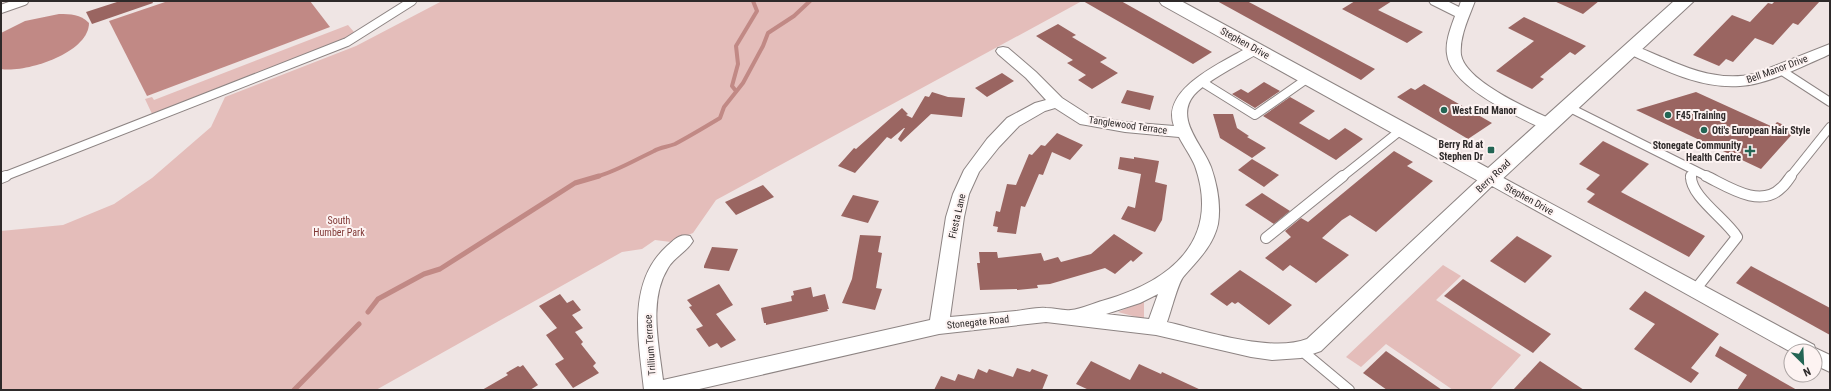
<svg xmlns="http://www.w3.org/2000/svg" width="1831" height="391" viewBox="0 0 1831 391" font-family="'Roboto Condensed',sans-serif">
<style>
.green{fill:#e4bdba}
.water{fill:#c18985}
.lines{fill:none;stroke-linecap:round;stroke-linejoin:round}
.stream-far1{stroke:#c18985;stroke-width:4}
.stream{stroke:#c18985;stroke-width:5}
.building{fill:#9a6561}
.service-far1-casing{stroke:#8d8483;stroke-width:10}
.service-casing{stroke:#8d8483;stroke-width:12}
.minor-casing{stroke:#8d8483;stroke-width:2}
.tertiary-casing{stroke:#8d8483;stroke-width:2}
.service-far1{stroke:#fff;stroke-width:8}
.service{stroke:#fff;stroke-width:10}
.minor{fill:#fff;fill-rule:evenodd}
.tertiary{fill:#fff;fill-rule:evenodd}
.poi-dot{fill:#236554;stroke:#fdf3f2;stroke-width:1.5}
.labels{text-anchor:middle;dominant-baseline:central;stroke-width:4;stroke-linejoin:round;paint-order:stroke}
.street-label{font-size:10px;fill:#2e2a2a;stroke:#fdf3f2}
.poi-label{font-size:10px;font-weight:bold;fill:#2e2a2a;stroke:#fdf3f2;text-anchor:start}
.park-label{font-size:10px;fill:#803936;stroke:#fdf3f2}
</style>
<rect width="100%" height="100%" fill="#efe5e4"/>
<g class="green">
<polygon points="442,1 1082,1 716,200 693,233 671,242 655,240 642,249 622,252 376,390 1,390 1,231 63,225 114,204 152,178 211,127 225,97 356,46"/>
<polygon points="348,25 354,32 351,36 153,116 145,99 152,97 154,100"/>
<polygon points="1443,265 1461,276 1436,300 1521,355 1490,390 1453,390 1386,344 1361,367 1346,357"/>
<polygon points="1144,301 1144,319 1118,312"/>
</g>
<g class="water">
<polygon points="168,1 310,1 330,27 147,96 109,21"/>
<path d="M59 14C71 14 80 14 89 23 89 53 26 73 1 69V33L25 21Z"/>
</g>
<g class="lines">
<g class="stream-far1">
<polyline points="736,91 732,86 738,64 736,46 757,11 753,1"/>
<path d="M596 177C617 171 635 160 654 151 660 147 668 147 675 144 690 136 705 127 720 118L724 107 743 83 763 46 768 33 794 16 810 1"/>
</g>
<g class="stream">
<polyline points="368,312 378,299 424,274 440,269 575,183 599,176"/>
<polyline points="294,390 359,324"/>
</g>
</g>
<g class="building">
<polygon points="120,1 152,1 153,3 92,24 86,12"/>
<polygon points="1083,1 1121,1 1212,52 1193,64"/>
<polygon points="1217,1 1247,1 1375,69 1361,80"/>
<polygon points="1355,1 1392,1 1378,10 1423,32 1407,43 1342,9"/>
<polygon points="1554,1 1599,1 1583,14"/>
<polygon points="1775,1 1820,1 1798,25 1793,23 1773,45 1755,38 1733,62 1726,59 1719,66 1693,55 1732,15 1750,22 1768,3 1772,4"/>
<polygon points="1524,17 1586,46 1575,55 1570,52 1540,77 1544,79 1532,89 1496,71 1534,41 1508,28"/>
<polygon points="1058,24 1076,35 1072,37 1107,58 1100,62 1118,73 1092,89 1078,80 1086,75 1067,63 1073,60 1036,36"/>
<polygon points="1002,73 1014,81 987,97 975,88"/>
<polygon points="1264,82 1280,91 1255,108 1232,94 1241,89 1248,93"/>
<polygon points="1424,84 1492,123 1468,139 1397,97 1411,88 1415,90"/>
<polygon points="1127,90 1154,96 1150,110 1121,103"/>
<polygon points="932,92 948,97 965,98 962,117 931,114 901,142 898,139 905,128 904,128 891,139 887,137 855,173 838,166 854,148 856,149 902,108 908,114 906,115 912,118 925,96 929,97"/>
<polygon points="1696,92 1773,127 1777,122 1796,130 1761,169 1636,110"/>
<polygon points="1290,97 1315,111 1299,123 1329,140 1345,128 1363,139 1336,160 1263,116"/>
<polygon points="1213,114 1233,114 1237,128 1249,136 1247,137 1266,148 1252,158 1220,138"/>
<polygon points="1057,133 1083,145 1070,160 1052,152 1043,175 1039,174 1025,207 1021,206 1016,234 997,232 998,227 993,226 996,211 1000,212 1007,184 1016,185 1029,154 1032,155 1041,145 1045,146"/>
<polygon points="1603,141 1649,164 1621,192 1705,236 1689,257 1587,202 1595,194 1586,189 1600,175 1579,164"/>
<polygon points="1394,151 1413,162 1407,166 1433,181 1376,232 1350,215 1342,220 1322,238 1349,255 1316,283 1290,265 1283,271 1265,258 1291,237 1285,231 1301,218 1308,222"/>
<polygon points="1120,157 1134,159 1134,157 1159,161 1155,182 1167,185 1162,220 1155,232 1121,219 1128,206 1135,208 1141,174 1118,169"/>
<polygon points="1252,159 1279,175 1264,187 1238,170"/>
<polygon points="763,185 774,197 736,215 725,202"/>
<polygon points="1262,193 1290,211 1274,224 1245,205"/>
<polygon points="853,195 879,201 868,223 841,216"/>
<polygon points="1114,234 1143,253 1133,262 1131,260 1115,274 1105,268 1050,284 1037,285 1038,288 1017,290 1017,289 980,290 977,263 980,263 979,252 997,252 998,258 1041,253 1044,261 1058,257 1061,262 1091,254"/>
<polygon points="860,235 881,236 878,252 882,253 876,288 882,289 875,310 842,303 852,279"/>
<polygon points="1517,236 1552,256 1525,283 1490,261"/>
<polygon points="712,247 738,249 729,271 704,268 704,266"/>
<polygon points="1751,266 1830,308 1830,335 1736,283"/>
<polygon points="1240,270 1273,292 1292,305 1269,325 1238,302 1235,304 1232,302 1227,306 1210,294"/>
<polygon points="1463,279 1551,334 1533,353 1444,296"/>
<polygon points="719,284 733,305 716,314 736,340 721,348 717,343 709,347 696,329 703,326 689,307 692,306 687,300"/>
<polygon points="811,287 813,297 825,294 829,309 827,309 828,311 766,325 766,323 764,323 761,308 792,301 791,296 794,295 793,291"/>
<polygon points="1645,291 1719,334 1691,368 1699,373 1691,383 1634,349 1655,324 1629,309"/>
<polygon points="560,294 567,303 573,300 581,310 572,315 583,328 575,332 583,342 581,344 596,363 593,366 599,373 573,388 555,364 564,359 546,335 557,328 539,306"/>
<polygon points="1720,346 1797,390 1737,390 1747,375 1715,356"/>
<polygon points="1386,351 1442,390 1387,390 1363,373"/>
<polygon points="1091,361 1130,380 1139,364 1161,374 1162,372 1201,390 1089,390 1076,384"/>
<polygon points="1540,361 1584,390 1513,390"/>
<polygon points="523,365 538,385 530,390 482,390 508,375 506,373 518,366 520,367"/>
<polygon points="1017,368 1030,372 1032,369 1048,375 1042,390 934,390 941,376 955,381 958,374 974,379 978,369 987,373 989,369 1013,377"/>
</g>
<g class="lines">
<g class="service-far1-casing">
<g id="service-far1">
<polyline points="1,9 24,1"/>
<polyline points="1779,69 1830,102"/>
<polyline points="1202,82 1255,115 1308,78"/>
<polyline points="1568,107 1708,177"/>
<polyline points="3,177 347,42 412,1"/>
<polyline points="1342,177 1401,130"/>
<polyline points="1690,177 1695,171"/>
<polyline points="1790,177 1830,127"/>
</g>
</g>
<g class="service-casing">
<g id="service">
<path d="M1691 176C1690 196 1726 219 1737 237L1695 290"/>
<path d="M1706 176C1727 186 1760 209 1781 188 1785 185 1788 180 1791 176"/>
<polyline points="1,178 6,176"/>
<polyline points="1266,238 1343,176"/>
<polyline points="1301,350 1349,390"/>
</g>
</g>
<g class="minor-casing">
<g id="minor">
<path d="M1429 1H1447L1459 7 1461 1H1475C1469 17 1459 37 1461 55 1466 82 1531 110 1555 121L1557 125 1555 129 1549 130 1543 129C1517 116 1450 87 1447 54 1445 42 1451 27 1455 16L1431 4Z"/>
<path d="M1830 44V54L1824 57C1798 68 1769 84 1740 86 1700 89 1662 69 1627 53L1625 50 1627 47 1632 46C1643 48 1653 54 1664 58 1693 71 1722 81 1754 74Z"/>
<path d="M1255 45 1260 46 1262 49 1260 52C1241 64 1209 79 1194 95 1174 119 1203 145 1211 167 1217 184 1221 206 1218 224 1213 246 1198 260 1184 276 1178 282 1171 312 1167 322 1205 331 1271 353 1307 339L1484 174 1490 172 1496 174 1814 345 1815 348 1830 355V372L1815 365V351L1791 352 1492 186 1321 351 1301 358 1272 360 1251 357 1156 335 1046 322 939 334 695 390H644C639 342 626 283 667 246 675 239 680 233 690 236L693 241C687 252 674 257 668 268 648 300 659 345 663 380L930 320 946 217 953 194 964 170 987 139 1007 118 1035 103 1046 100 1026 78 998 54 996 51 998 48 1003 47 1008 48 1036 72 1062 98 1090 116 1125 122 1174 126C1160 88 1224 62 1250 46ZM1055 108 1080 124 1086 125 1125 132 1179 137C1184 147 1191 156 1195 166 1221 240 1171 281 1105 300 1094 303 1081 309 1071 310 1063 311 1054 308 1046 308 1037 307 1026 310 1016 311 994 313 972 315 950 317L964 217 969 194 979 172 999 147 1019 126 1045 111ZM1158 294 1149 319 1106 314 1140 303Z"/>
</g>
</g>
<g class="tertiary-casing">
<polygon id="tertiary" points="1159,1 1181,1 1488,168 1674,1 1694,1 1498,183 1490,186 1482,183 1162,5"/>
</g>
<use href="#service-far1" class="service-far1"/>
<use href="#service" class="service"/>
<use href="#minor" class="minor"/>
<use href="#tertiary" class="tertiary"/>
</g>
<g class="poi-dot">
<circle cx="1444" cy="110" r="4"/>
<circle cx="1668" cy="115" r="4"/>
<circle cx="1704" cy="130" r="4"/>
<rect x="1487" y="146" width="8" height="8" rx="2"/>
<path d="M1748 145h4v4h4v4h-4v4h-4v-4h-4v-4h4z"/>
</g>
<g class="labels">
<g class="street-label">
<text transform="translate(1245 43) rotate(29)">Stephen Drive</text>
<text transform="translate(1777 69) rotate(-20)">Bell Manor Drive</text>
<text transform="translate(1128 125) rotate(8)">Tanglewood Terrace</text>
<text transform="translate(1493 176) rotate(-43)">Berry Road</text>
<text transform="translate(1529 199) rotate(29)">Stephen Drive</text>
<text transform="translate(957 216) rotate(-77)">Fiesta Lane</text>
<text transform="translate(978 322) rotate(-6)">Stonegate Road</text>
<text transform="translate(650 345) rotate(-94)">Trillium Terrace</text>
</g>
<g class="poi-label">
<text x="1452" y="110">West End Manor</text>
<text x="1676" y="115">F45 Training</text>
<text x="1712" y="130">Oti's European Hair Style</text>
<text x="1483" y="144" text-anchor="end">Berry Rd at<tspan x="1483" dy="12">Stephen Dr</tspan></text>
<text x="1741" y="145" text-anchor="end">Stonegate Community<tspan x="1741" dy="12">Health Centre</tspan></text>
</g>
<g class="park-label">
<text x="339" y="220">South<tspan x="339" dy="12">Humber Park</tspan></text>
</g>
</g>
<rect width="1831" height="391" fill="none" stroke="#2e2a2a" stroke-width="4"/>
<g transform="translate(1803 363) rotate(156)"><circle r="19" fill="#fdf3f2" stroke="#aaa3a2"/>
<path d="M0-3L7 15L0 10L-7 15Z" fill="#236554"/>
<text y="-6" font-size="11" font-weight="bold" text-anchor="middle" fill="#2e2a2a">N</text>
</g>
</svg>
